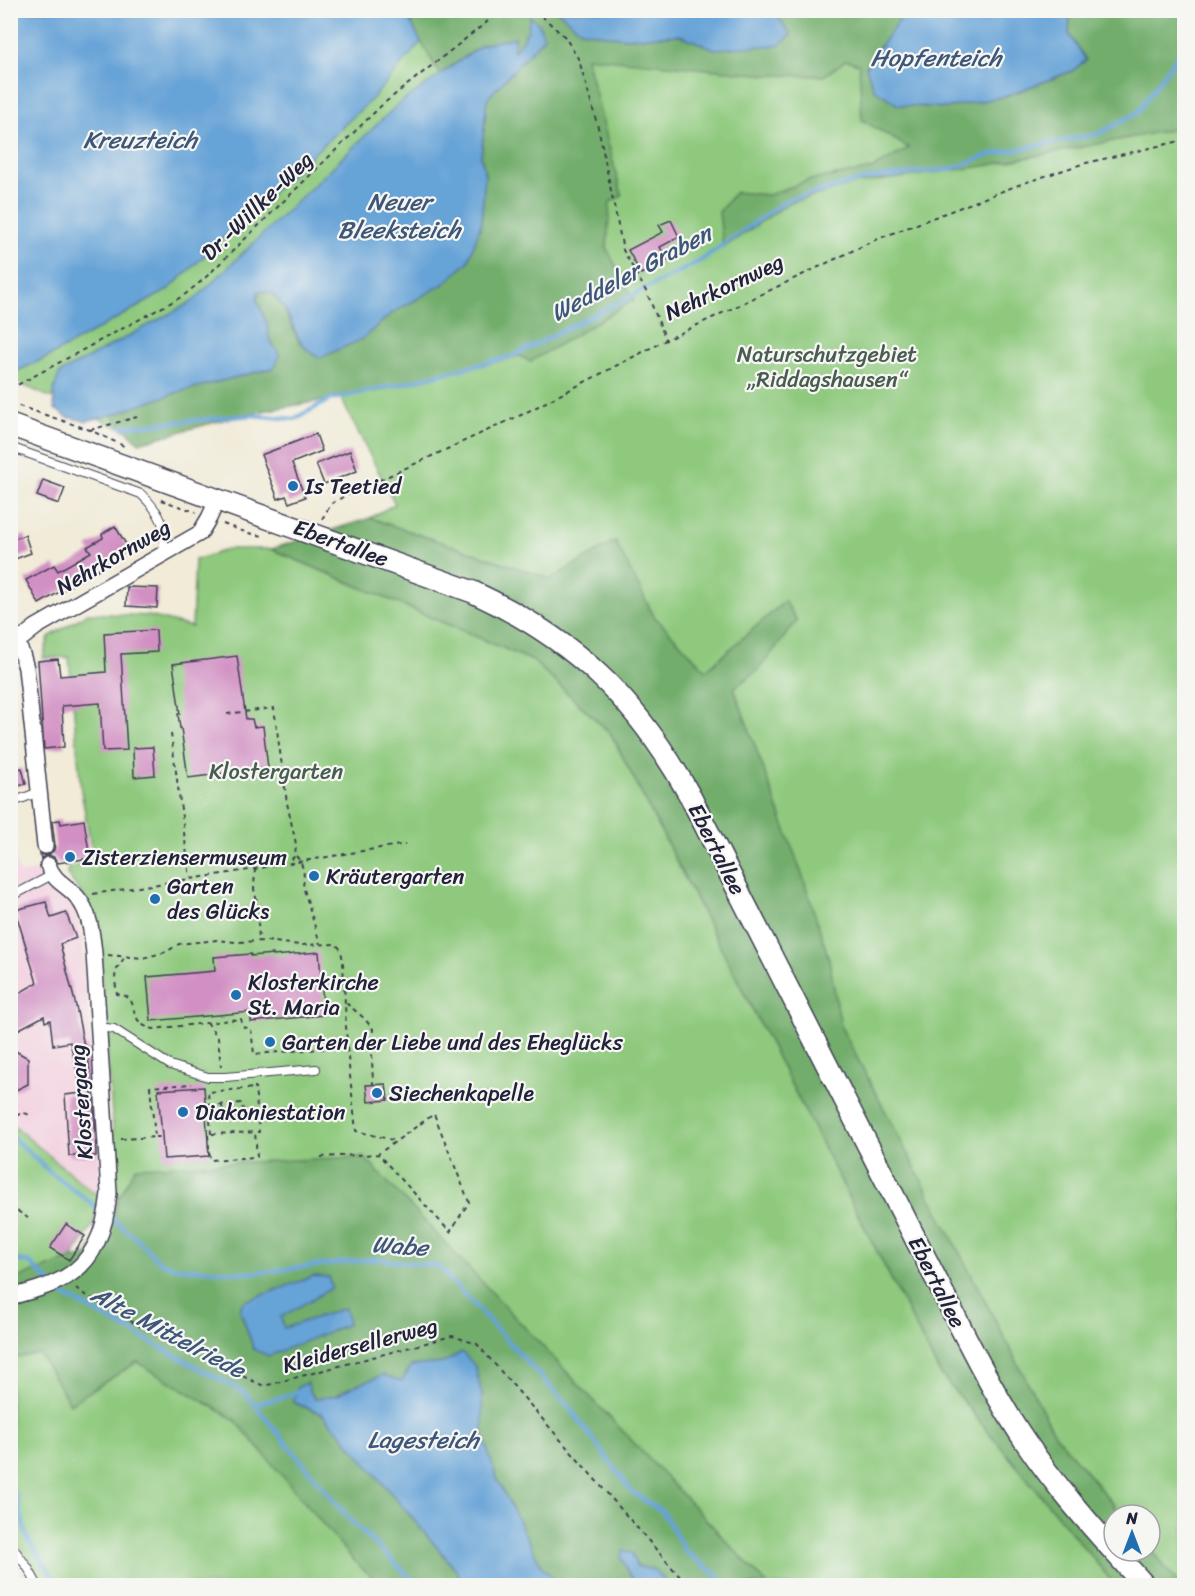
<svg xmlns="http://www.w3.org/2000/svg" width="1195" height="1596" viewBox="0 0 1195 1596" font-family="Sriracha,sans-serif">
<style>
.built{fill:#f3cfdf}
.green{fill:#8ec97d;stroke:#58765c;stroke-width:1.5}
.forest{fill:#72ad6c;stroke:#4a6854;stroke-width:1.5}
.water{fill:#66a3d7;stroke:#446289;stroke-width:1.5}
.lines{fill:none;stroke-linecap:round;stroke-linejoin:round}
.stream{stroke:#66a3d7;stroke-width:4.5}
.building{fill:#d18fc3}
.lane-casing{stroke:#414053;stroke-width:10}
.street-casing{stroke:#414053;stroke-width:18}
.secondary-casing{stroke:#414053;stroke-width:24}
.path{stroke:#414053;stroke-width:2;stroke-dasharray:4.5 4.5;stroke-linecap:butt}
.lane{stroke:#fff;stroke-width:8}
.street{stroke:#fff;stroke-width:15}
.secondary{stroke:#fff;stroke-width:21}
.poi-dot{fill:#1f6fb2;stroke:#f6f6f2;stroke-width:2}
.labels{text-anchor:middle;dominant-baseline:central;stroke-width:4.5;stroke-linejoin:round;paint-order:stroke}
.street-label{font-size:22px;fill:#22223b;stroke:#f6f6f2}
.park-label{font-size:22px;fill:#485c52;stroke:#f6f6f2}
.poi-label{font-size:22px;fill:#22223b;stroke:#f6f6f2;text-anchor:start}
.water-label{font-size:24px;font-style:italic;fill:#3d5679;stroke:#f6f6f2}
</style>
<rect width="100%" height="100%" fill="#f6f6f2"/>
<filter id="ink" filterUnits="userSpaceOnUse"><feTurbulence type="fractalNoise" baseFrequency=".0167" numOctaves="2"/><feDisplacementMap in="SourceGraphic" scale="12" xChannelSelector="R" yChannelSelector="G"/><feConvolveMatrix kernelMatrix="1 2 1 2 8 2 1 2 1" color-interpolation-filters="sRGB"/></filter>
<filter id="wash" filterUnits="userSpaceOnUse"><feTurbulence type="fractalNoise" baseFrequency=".008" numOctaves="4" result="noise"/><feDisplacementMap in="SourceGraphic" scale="24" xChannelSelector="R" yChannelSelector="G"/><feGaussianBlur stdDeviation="1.35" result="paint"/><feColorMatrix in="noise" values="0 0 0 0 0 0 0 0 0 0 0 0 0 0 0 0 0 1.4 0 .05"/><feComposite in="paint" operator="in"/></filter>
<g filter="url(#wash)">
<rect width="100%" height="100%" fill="#f1ebd8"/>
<polygon class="built" points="10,835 19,873 43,871 50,886 65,897 75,910 79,924 82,939 98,1132 100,1169 99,1197 11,1123"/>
<g class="green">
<polygon points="11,11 1184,11 1184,1585 1171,1585 1150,1551 1150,1515 1114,1515 1048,1440 735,832 380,521 370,518 395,504 336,389 134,434 11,380"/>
<polygon points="229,549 271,549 533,661 611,734 939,1372 1115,1585 44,1585 11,1536 10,1123 99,1197 94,1223 72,1257 85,1259 118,1199 99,937 87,901 67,874 68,868 94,862 81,791 69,657 43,658 49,637 88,613 149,616 192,627 195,560"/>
</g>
<g class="forest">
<polygon points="405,11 557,11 582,31 625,38 679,35 715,49 780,21 774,11 907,11 875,53 866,67 874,89 898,105 946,108 1006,96 1072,71 1086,60 1069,34 1070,11 1184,11 1184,113 1180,128 984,166 855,184 789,203 723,248 719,212 735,192 769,195 809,180 872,169 909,148 862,120 859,64 846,60 824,76 767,75 586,57 622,196 610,202 607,249 634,300 530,362 520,356 378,391 245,414 139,443 112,415 178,392 273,368 279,354 269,339 268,327 257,299 259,291 272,293 284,308 299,342 362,339 392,313 421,297 483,195 485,175 481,156 487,99 544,37 528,31 512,54 515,38 482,45 440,74 421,42"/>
<polygon points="370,518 551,579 615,541 654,616 706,670 785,601 797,621 758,670 734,688 804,880 829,959 841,1027 1055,1434 1122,1515 1114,1515 1114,1551 1150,1551 1150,1549 1180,1585 1115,1585 939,1372 611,734 533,661 271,549"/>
<polygon points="364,1157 768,1585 668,1585 655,1570 636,1566 632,1553 637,1583 642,1585 562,1585 543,1569 496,1477 482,1435 482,1394 443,1363 411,1366 402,1381 349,1388 338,1395 315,1400 309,1390 308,1383 298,1387 297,1392 293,1402 322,1414 343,1436 457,1571 463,1586 382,1585 355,1562 235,1420 137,1362 70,1404 39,1353 11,1359 11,1280 69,1260 105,1251 118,1199 136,1167"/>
</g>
<g class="water">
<polygon points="907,10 1070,11 1069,34 1086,60 1072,71 1006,96 946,108 898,105 874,89 866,67 875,53"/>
<polygon points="10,11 405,11 421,42 372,99 168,290 48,357 11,374"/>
<polygon points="557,11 774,11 791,35 779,45 715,49 679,35 625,38 582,31"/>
<path d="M530 16 539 24 544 37 487 99 481 156 485 175 481 224 468 262 444 284 392 313 362 339 320 358C296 347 296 328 284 308 281 303 276 298 272 293L259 291 257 299 268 327 269 339 279 354 277 364 273 368 178 392 112 415 86 421 67 417 55 409C52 395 54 386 60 373L193 301 396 106 482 45 515 37 513 53 528 31Z"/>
<polygon points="314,1276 329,1277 332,1288 281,1317 284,1328 345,1308 348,1324 269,1356 254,1350 240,1310 243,1302"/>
<polygon points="462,1352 475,1366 482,1394 483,1435 496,1477 543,1569 562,1585 463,1585 457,1571 343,1436 322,1414 293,1402 297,1392 297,1387 308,1383 309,1390 315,1399 338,1395 349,1388 383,1375 402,1381 411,1366 443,1363"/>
<path d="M624 1550 632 1553 636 1566 655 1570 668 1585C638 1586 632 1587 621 1556Z"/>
</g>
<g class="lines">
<g class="stream">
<polyline points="121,427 252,415 294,419 331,399 396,385 513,356 700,261 787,200 871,178 952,169 988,155 1098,134 1137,113 1184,46"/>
<polyline points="10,1135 51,1173 102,1211"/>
<polyline points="109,1216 135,1237 160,1262 177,1268 253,1273 374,1259 438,1266 569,1407 632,1492 663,1512 685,1551 718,1576 726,1586"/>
<polyline points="10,1258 30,1263 62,1294 245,1393 350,1520 419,1586"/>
<polyline points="254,1404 281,1398 297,1392"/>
<polyline points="10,1485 16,1496 27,1538 59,1586"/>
</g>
</g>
<g id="blocks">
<g class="building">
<polygon points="671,220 679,237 660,247 667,260 641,274 628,250 663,232 659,225"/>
<polygon points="316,434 322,451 292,463 305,497 289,503 286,496 278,499 261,455"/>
<polygon points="350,451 357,471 324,484 316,464"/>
<polygon points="43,480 65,488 59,504 37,496"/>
<polygon points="115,526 129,549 99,568 99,569 39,604 26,580 54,565 58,571 91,552 87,547 103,538 102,534"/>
<polygon points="25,535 31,553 10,561 10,540"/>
<polygon points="127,587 158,588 157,608 126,606"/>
<polygon points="156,630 157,652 121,654 127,750 103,751 100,703 62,706 64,747 44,749 38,661 58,659 60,676 106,672 104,633"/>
<polygon points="237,656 246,719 252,719 254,727 263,726 268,768 188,778 181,728 180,728 178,714 180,714 173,664"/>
<polygon points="153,747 155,775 134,777 133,748"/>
<polygon points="22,768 26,784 10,788 10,770"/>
<polygon points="60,820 61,824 84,820 90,858 58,863 54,857 49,855 44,856 41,859 40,854 47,856 54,850 55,845 52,821"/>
<polygon points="46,902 51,918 66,913 76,938 60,944 76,1006 84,1046 87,1046 95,1121 96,1156 69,1156 65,1095 82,1093 70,1042 53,1045 50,1020 45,1022 44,1016 10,1034 10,998 37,983 15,910"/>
<polygon points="319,952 324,1015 251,1022 251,1012 151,1021 147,977 215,971 214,957 251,954 251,956 273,954 273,956"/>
<polygon points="10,1048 28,1058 28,1084 10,1093"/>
<polygon points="386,1084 388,1100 368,1102 366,1085"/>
<polygon points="204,1087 209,1156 164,1159 158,1090"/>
<polygon points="66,1224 85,1236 69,1260 50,1248"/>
</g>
</g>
</g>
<g filter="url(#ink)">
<use href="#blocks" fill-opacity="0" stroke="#414053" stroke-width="1.5"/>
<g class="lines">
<g class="lane-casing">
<g id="lane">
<path d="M10 447 141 494C161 513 167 526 163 553"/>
<polyline points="10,803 39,792"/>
<polyline points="10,897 52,875"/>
<polyline points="99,1027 114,1029 170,1065 208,1077 225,1077 316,1069"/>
<polyline points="10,1544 28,1568 38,1586"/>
</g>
</g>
<g class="street-casing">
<g id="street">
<polyline points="10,628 22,654 26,668 45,846"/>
<polyline points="17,642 36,627 200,533 209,518 218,499"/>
<path d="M10 1297C29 1292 48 1287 64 1278 96 1261 106 1226 109 1193L94 953C92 934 90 912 77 897 66 884 55 883 48 865"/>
</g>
</g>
<g class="secondary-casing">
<path id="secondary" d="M10 425 473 592C574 639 636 698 690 796L964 1334C983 1371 1002 1407 1025 1441 1060 1493 1103 1539 1145 1586"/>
</g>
<g class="path">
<polyline points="535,10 565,37 579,60 599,131 623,250 647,293 666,340"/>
<polyline points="10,389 183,296 204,279 383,104 502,10"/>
<polyline points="10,403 90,430 124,446 125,447"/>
<polyline points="90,430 137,417"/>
<polyline points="161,500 196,512"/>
<polyline points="322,519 331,504 343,497 521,415 666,340 875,240 1021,184 1082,164 1184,140"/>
<polyline points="223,524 248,533 263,536"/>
<polyline points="227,714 274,708 287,803 296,844 295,856 288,862"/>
<polyline points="171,734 190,878"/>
<path d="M296 856C304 865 305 875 303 886L320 944"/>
<polyline points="255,869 254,889 257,902 259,941"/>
<polyline points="93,894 255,869 405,844"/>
<path d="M108 955 143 958 166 952 179 944 217 940 236 942 266 941 300 945 336 944 341 950 343 962 347 1047 254 1054 251 1029 243 1027 241 1019 153 1029C128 1023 138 1003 127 997 124 995 121 995 117 994 114 975 113 972 126 956"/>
<polyline points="346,1003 364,1018 373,1029 372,1059 373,1084"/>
<polyline points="207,1022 218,1038 221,1067"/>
<polyline points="347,1048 356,1131 397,1141"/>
<polyline points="222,1104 223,1119 244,1118"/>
<polyline points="210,1105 242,1103 244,1118 258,1117"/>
<path d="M10 1110C18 1117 16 1124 10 1131"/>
<path d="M16 1116C23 1112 26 1112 32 1117"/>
<polyline points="211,1134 208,1092 255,1088"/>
<polyline points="212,1134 259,1132 255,1086"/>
<polyline points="208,1135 210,1160 257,1157 255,1132"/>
<polyline points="155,1137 162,1137"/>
<polyline points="121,1139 155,1137 150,1087 192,1084"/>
<polyline points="321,1157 378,1154 450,1232 469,1202 434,1114 378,1154"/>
<polyline points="10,1206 28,1218"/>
<polyline points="76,1288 82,1293 162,1339 264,1386 452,1336 477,1344 688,1586"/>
</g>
<use href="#lane" class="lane"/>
<use href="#street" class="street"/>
<use href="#secondary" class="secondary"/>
</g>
</g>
<g class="poi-dot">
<circle cx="293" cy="486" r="6"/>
<circle cx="70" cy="857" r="6"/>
<circle cx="314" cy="876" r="6"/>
<circle cx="155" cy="899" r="6"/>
<circle cx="236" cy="995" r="6"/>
<circle cx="270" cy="1042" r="6"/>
<circle cx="377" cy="1093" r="6"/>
<circle cx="183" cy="1112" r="6"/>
</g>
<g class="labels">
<g class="street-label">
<text transform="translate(257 206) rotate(-44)">Dr.-Willke-Weg</text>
<text transform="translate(724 287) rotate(-25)">Nehrkornweg</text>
<text transform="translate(341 543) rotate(20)">Ebertallee</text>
<text transform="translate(113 557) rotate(-30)">Nehrkornweg</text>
<text transform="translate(717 849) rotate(63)">Ebertallee</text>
<text transform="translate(81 1102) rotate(-94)">Klostergang</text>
<text transform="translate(937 1282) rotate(63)">Ebertallee</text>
<text transform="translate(360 1345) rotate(-15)">Kleidersellerweg</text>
</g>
<g class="park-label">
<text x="827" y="354">Naturschutzgebiet<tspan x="827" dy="25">„Riddagshausen“</tspan></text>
<text x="276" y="771">Klostergarten</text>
</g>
<g class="poi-label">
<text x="305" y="486">Is Teetied</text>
<text x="82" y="857">Zisterziensermuseum</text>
<text x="326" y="876">Kräutergarten</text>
<text x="167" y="886">Garten<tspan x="167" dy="25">des Glücks</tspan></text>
<text x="248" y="982">Klosterkirche<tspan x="248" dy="25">St. Maria</tspan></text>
<text x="282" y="1042">Garten der Liebe und des Eheglücks</text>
<text x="389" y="1093">Siechenkapelle</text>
<text x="195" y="1112">Diakoniestation</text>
</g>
<g class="water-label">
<text x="936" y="58">Hopfenteich</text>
<text x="140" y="140">Kreuzteich</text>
<text x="399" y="202">Neuer<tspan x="399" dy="28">Bleeksteich</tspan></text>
<text transform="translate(631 273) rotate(-28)">Weddeler Graben</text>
<text transform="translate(400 1246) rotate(4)">Wabe</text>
<text transform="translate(168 1332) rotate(28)">Alte Mittelriede</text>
<text x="423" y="1440">Lagesteich</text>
</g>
</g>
<rect width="1195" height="1596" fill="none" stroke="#f6f6f2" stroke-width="36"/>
<g transform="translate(1132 1533)"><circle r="28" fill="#f6f6f2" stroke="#a1a1a9" stroke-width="1.5"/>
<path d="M0-4.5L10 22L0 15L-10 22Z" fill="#1f6fb2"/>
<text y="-9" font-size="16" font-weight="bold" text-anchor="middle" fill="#22223b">N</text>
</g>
</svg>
